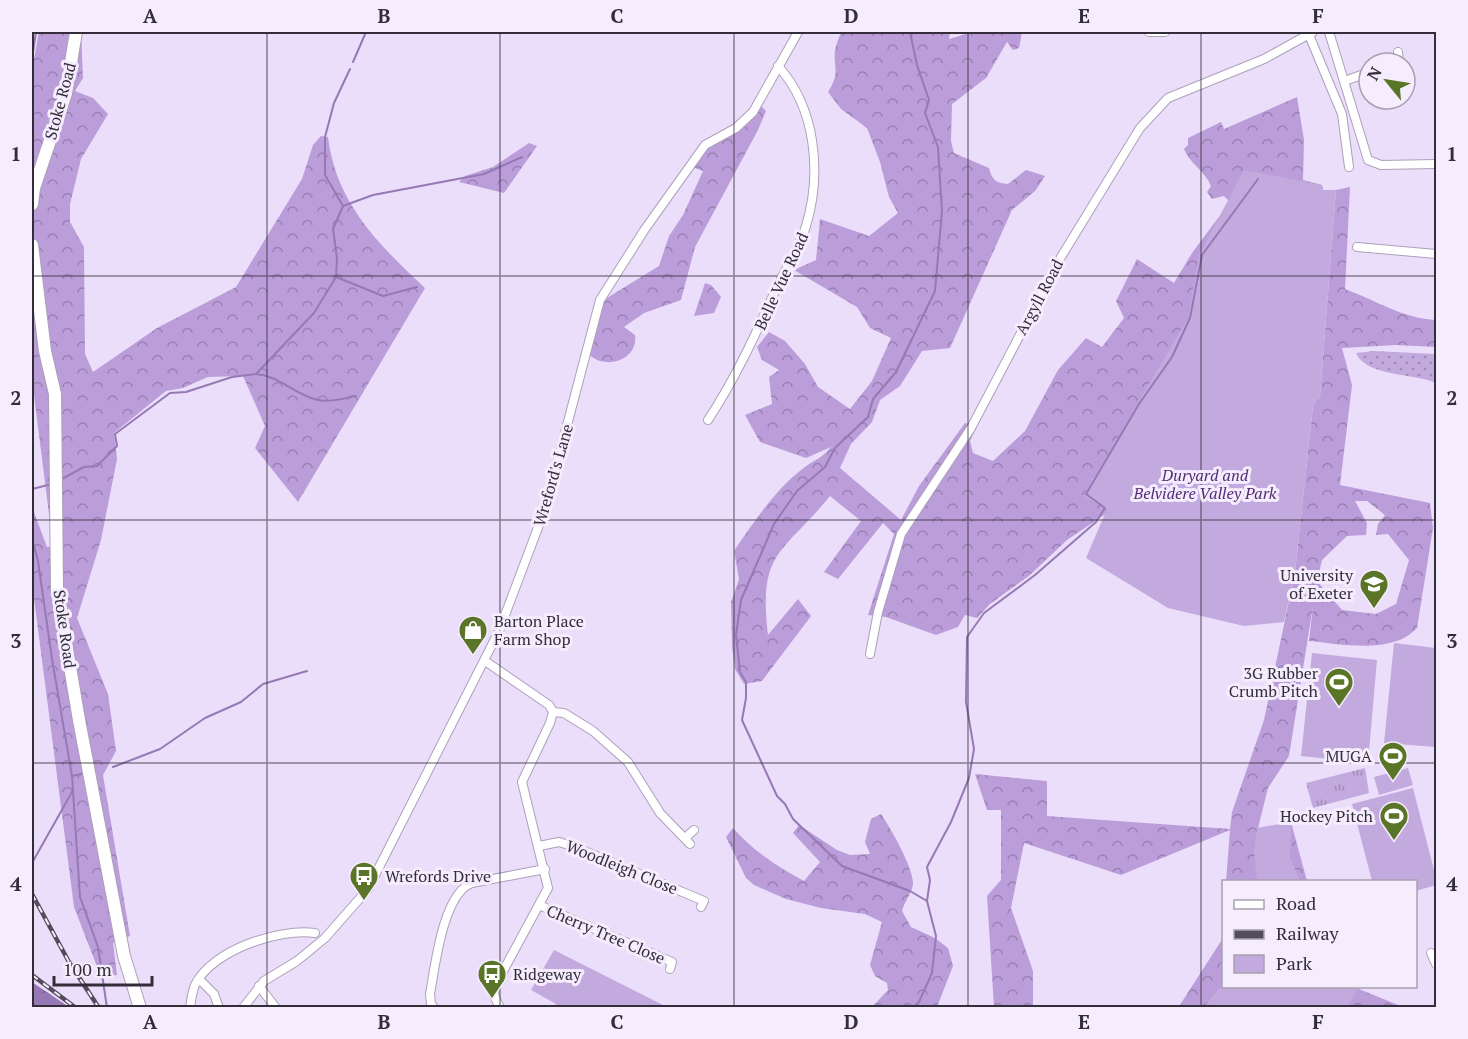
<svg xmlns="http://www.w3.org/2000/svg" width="1468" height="1039" viewBox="0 0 1468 1039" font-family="'PT Serif',serif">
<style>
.grass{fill:url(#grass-tufts)}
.forest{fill:url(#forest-crowns);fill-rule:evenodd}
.park{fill:#c3aade}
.garden{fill:url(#garden-dots)}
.water{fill:url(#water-ripples)}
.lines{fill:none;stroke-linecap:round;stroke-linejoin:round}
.stream{stroke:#9679b4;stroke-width:2}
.street-casing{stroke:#aca0ba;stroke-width:10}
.primary-casing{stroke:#aca0ba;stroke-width:14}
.street{stroke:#fff;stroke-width:8}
.primary{stroke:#fff;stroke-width:12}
.rail-casing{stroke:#534d5b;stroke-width:4.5}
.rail{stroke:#f5edfe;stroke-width:2;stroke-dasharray:7;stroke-linecap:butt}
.grid{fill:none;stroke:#322d38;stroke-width:1.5;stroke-opacity:0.55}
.labels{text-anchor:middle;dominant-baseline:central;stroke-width:6;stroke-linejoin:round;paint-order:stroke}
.street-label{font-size:16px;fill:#322d38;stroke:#f5edfe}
.park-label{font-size:16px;font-style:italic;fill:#522b74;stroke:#f5edfe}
.poi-label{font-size:16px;fill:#322d38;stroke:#f5edfe;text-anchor:end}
.neatline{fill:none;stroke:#322d38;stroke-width:2}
.grid-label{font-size:20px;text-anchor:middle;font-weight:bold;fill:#322d38}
</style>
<defs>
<pattern id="grass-tufts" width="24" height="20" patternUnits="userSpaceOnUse" patternTransform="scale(1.5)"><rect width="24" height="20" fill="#c3aade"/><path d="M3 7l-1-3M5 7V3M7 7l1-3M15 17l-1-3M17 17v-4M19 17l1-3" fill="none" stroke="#9f8bb5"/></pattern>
<pattern id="forest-crowns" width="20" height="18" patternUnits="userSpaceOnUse" patternTransform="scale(1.5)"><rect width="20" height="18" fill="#bb9dda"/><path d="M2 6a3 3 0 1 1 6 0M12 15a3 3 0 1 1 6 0" fill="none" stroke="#9980b2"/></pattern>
<pattern id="garden-dots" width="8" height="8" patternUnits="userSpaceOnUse" patternTransform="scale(1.5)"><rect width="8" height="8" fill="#c3aade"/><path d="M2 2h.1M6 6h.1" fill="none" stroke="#9f8bb5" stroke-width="1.8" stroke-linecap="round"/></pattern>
<pattern id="water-ripples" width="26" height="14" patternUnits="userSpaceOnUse" patternTransform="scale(1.5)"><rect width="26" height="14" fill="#9679b4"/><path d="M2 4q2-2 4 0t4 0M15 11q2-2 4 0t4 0" fill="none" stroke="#7b6493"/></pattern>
</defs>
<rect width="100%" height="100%" fill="#ebdefa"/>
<polygon class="grass" points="1365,768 1369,793 1313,808 1306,783"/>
<g class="forest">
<path d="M39 32H81L83 78 75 91 93 98 108 114 81 159 70 204V222L84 247 85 354 93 372 157 328 236 287 302 179 313 145 321 136 328 137C336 203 378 244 425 288L298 502 255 448 265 426 243 376 208 377 183 388 166 391 114 433 117 459 101 540 77 618 108 694 116 751 103 775 130 936 113 943 117 975 101 977 74 907 32 583V507L47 547 53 546 32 379V70Z"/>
<path d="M841 32H950L949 39 973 32H1022L1019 48 1013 50 1007 42 986 78 952 104 951 141 954 153 989 168C992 180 996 183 1008 184L1026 170 1045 176 1035 191 1012 210 950 348 922 351 900 386 880 400 872 422 851 444 840 468 901 520 919 486 965 423 977 426 970 441 973 453 993 461 1025 431 1058 370 1086 338 1102 347 1124 318 1116 301 1137 259 1174 283 1192 253 1230 202 1224 196 1212 199 1207 192 1211 186C1205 171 1190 164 1184 149L1188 145V138L1221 122 1224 129 1297 97 1304 140 1303 180 1322 185 1324 193 1135 477 1092 479 1116 507 1067 540 1030 575 990 604 977 618 965 615 958 627 936 635 886 617 868 615 894 534 883 523 838 579 824 572 861 521 830 496C782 555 758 550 768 635L798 599 811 616 762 681 744 684 735 669 732 647 731 602 739 579 734 551C752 524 778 486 805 467 816 459 822 458 831 447L806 458 760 442 745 415 772 404 769 377 779 370 762 360 757 347 769 332 785 341 805 364 818 387 850 409 872 381 891 338 870 328 857 307 794 270 816 260 820 219 869 236 898 213 889 197 880 162 867 128 841 109 828 92C841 71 833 70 835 50 836 44 839 38 841 32Z"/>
<path d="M759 104 766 111 758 130 695 247 681 300 644 313 624 327 635 335C638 354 618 366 600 361 596 360 591 356 587 354L602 301 659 266 669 236 683 215 703 171 692 167 704 150 747 123Z"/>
<polygon points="529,143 537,146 504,193 459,182 465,176 493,167"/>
<path d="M1350 187 1345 289C1375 300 1404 319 1436 320V347L1396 345 1342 348 1352 385 1340 485 1430 503 1433 528 1417 628C1392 655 1342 644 1309 641L1313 606 1289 756 1268 788 1257 832 1291 822 1307 881H1226L1230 830 1121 875 1024 843 1011 908 1033 971V1007H994L987 896 1001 880V810H987L975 774 1047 781V816L1230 829 1232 812 1264 720 1295 572 1313 406 1320 396 1336 190ZM1355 501H1367L1385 515 1378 524 1376 535 1388 534 1409 560 1396 604 1376 614 1342 610 1317 581 1322 560 1347 536 1366 535 1367 523Z"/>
<polygon points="705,283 711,285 721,297 714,313 694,316"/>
<path d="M881 814C890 827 914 869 913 884 912 893 904 902 902 911L911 927 935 938 948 948 953 966 937 1007H872L888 990 887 983 875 976 870 965 882 922 865 914 821 908 786 899 754 885 746 878 726 837 733 828C752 850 778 867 804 881L820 862 793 833 799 825 837 850 850 855 870 854 865 842 871 819Z"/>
<polygon points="1223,938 1224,986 1354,987 1403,1007 1178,1008"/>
</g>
<g class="park">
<polygon points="1244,170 1322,185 1323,190 1336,190 1320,396 1313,406 1295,572 1284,622 1244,626 1168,608 1086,558 1107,509 1083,496 1188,318 1199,255"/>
<polygon points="1394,643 1436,648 1436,747 1384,743"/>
<polygon points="1312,653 1377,660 1368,763 1301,756"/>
<polygon points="1408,768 1413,785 1379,795 1374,777"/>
<polygon points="1413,788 1436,878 1436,885 1416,891 1416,882 1372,881 1352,804"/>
<polygon points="1291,822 1290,858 1300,881 1257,881 1254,852 1257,828"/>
<polygon points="554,950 667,1007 554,1007 556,1004 531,990"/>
<polygon points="1223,984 1224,986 1355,986 1357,989 1348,1007 1204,1007"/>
</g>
<path class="garden" d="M1374 351 1436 354V383C1415 373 1366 377 1356 353Z"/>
<polygon class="water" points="32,982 69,1007 37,1007 32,1004"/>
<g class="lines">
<g class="stream">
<polyline points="910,32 917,65 929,100 925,113 938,147 942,211 935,291 896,372 873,399 868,417 835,448 825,467 797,491 774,524 741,600 736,635 740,672 746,682 746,698 742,720 777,796 785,804 793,819 842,866 910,891 927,901"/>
<polyline points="32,59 36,32"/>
<polyline points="353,62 366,32"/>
<polyline points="343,206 325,175 325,137 334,103 350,69"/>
<polyline points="336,277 383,296 417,287"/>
<path d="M256 374C280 376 295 395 318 400 329 403 345 398 356 396"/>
<polyline points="60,480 84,467 97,466 117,446 115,434 170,393 186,392 232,377 256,374 314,313 336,277 337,258 333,229 343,206 373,195 484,174 522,157"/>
<polyline points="32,489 52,484"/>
<polyline points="32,539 38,561 52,659 72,776 80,897 98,947 107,1008"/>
<polyline points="113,767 160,749 205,718 241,702 263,684 307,671"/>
<polyline points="72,776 81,774"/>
<polyline points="32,863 72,792"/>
<polyline points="913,1008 919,1002 932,973 936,936 927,901 930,880 927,867 951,822 969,778 974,749 966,702 967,637 984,613 1035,575 1096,522 1105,508 1086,494 1139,404 1172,357 1190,318 1202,255 1258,179"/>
</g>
<g class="street-casing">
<g id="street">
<polyline points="1149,32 1165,32"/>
<polyline points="1329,32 1368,160 1381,165 1436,164"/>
<polyline points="1309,35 1342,114 1349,167"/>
<polyline points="1398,52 1399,63"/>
<polyline points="1345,81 1369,72"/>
<polyline points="1357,247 1436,254"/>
<path d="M708 420C735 379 755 336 775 291 785 269 799 249 806 226 822 173 816 108 778 66"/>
<polyline points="870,654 878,612 901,534 971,428 1061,257 1140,128 1168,98 1264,59 1313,32"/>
<polyline points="485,661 549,705 553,712 550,723 522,782 548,888 495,986 494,995 500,1008"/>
<polyline points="553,712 564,713 593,731 628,762 660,813 690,844"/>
<polyline points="685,838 694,830"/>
<polyline points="539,846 559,842 575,847 704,901 701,907"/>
<polyline points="539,905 672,962 670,969"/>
<polyline points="1431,953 1436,964"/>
<polyline points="199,979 214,994 219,1008"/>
<polyline points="259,986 276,1008"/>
<path d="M190 1008C191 1000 192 992 195 985 212 950 279 928 315 933"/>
<polyline points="243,1008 264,981 297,961 325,938 368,889 499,631 545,509 600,300 645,229 705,145 736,128 753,112 798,32"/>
<path d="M434 1008 431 1004 430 994C435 967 443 893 472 883L545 869"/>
</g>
</g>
<g class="primary-casing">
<g id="primary">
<polyline points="32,204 34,188 66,93 76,32"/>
<polyline points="32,245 45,351 55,394 57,590 79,720 124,956 140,1008"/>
</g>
</g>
<use href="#street" class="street"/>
<use href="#primary" class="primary"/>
<g class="rail-casing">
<g id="rail">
<polyline points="32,894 69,962 99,1008"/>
<polyline points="32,975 76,1008"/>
</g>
</g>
<use href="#rail" class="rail"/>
</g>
<path class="grid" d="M267 32V1008M500 32V1008M734 32V1008M968 32V1008M1201 32V1008M32 276H1436M32 520H1436M32 763H1436"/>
<defs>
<g id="university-pin" transform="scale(1.5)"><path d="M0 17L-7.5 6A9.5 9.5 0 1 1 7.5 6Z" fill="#5a7428" stroke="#f5edfe"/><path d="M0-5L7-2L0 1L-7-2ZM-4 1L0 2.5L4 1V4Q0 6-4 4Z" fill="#fff"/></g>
<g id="shop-pin" transform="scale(1.5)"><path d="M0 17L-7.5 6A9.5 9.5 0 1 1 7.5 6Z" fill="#5a7428" stroke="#f5edfe"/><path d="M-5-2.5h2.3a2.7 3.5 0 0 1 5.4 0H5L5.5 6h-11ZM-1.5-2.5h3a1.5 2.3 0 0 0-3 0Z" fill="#fff"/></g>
<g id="stadium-pin" transform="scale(1.5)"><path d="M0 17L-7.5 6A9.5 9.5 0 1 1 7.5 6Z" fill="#5a7428" stroke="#f5edfe"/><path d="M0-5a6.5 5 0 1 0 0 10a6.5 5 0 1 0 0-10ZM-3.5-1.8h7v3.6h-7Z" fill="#fff"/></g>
<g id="bus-pin" transform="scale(1.5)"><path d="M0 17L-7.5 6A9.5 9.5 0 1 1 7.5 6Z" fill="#5a7428" stroke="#f5edfe"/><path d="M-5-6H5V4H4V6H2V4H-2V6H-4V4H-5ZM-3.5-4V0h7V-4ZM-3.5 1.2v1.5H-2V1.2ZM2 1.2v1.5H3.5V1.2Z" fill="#fff"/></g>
</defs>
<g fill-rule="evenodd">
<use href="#university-pin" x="1374" y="584"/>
<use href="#shop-pin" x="473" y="630"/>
<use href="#stadium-pin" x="1339" y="682"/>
<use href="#stadium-pin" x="1393" y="756"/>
<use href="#stadium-pin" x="1394" y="816"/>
<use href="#bus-pin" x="364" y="876"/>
<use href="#bus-pin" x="492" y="974"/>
</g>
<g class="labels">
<g class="street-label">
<text transform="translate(60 101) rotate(-75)">Stoke Road</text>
<text transform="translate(781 281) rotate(-65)">Belle Vue Road</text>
<text transform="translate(1039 297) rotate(-62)">Argyll Road</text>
<text transform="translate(553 475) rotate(-74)">Wreford's Lane</text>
<text transform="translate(65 629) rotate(82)">Stoke Road</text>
<text transform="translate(622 867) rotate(22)">Woodleigh Close</text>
<text transform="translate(606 934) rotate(23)">Cherry Tree Close</text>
</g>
<g class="park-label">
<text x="1205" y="475">Duryard and<tspan x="1205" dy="18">Belvidere Valley Park</tspan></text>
</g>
<g class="poi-label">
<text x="1353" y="575">University<tspan x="1353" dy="18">of Exeter</tspan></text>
<text x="494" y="621" text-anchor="start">Barton Place<tspan x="494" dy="18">Farm Shop</tspan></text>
<text x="1318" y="673">3G Rubber<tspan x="1318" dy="18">Crumb Pitch</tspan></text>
<text x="1372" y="756">MUGA</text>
<text x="1373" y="816">Hockey Pitch</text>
<text x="385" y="876" text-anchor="start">Wrefords Drive</text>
<text x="513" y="974" text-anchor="start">Ridgeway</text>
</g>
</g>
<rect width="1468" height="1039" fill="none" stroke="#f5edfe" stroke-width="66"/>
<rect x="1222" y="880" width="195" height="108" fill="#f5edfe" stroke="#a7a0af" stroke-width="1.5"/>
<rect x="1234" y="900" width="30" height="9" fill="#ffffff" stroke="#a7a0af" stroke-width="1.5"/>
<text x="1276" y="910" font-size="18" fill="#322d38">Road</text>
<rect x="1234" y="930" width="30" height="9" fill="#534d5b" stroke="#a7a0af" stroke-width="1.5"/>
<text x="1276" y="940" font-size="18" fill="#322d38">Railway</text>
<rect x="1234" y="955" width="30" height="18" fill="#c3aade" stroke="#a7a0af" stroke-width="1.5"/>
<text x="1276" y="970" font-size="18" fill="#322d38">Park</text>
<g transform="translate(1387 81) rotate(300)"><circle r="28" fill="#f5edfe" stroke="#a7a0af" stroke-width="1.5"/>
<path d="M0-4.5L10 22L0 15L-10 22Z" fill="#5a7428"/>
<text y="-9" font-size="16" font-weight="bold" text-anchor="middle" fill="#322d38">N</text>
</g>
<path d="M54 976v9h98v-9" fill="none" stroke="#322d38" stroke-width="3"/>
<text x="63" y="976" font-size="18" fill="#322d38" stroke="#f5edfe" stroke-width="4.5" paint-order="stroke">100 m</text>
<rect x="33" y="33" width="1402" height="973" class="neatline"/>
<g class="grid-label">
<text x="150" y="23">A</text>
<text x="384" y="23">B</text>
<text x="617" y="23">C</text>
<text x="851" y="23">D</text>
<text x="1084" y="23">E</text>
<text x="1318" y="23">F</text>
<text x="16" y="161">1</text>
<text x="1452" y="161">1</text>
<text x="16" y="405">2</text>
<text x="1452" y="405">2</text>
<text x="16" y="648">3</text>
<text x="1452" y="648">3</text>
<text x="16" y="891">4</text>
<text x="1452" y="891">4</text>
<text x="150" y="1029">A</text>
<text x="384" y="1029">B</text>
<text x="617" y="1029">C</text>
<text x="851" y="1029">D</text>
<text x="1084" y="1029">E</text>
<text x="1318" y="1029">F</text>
</g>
</svg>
